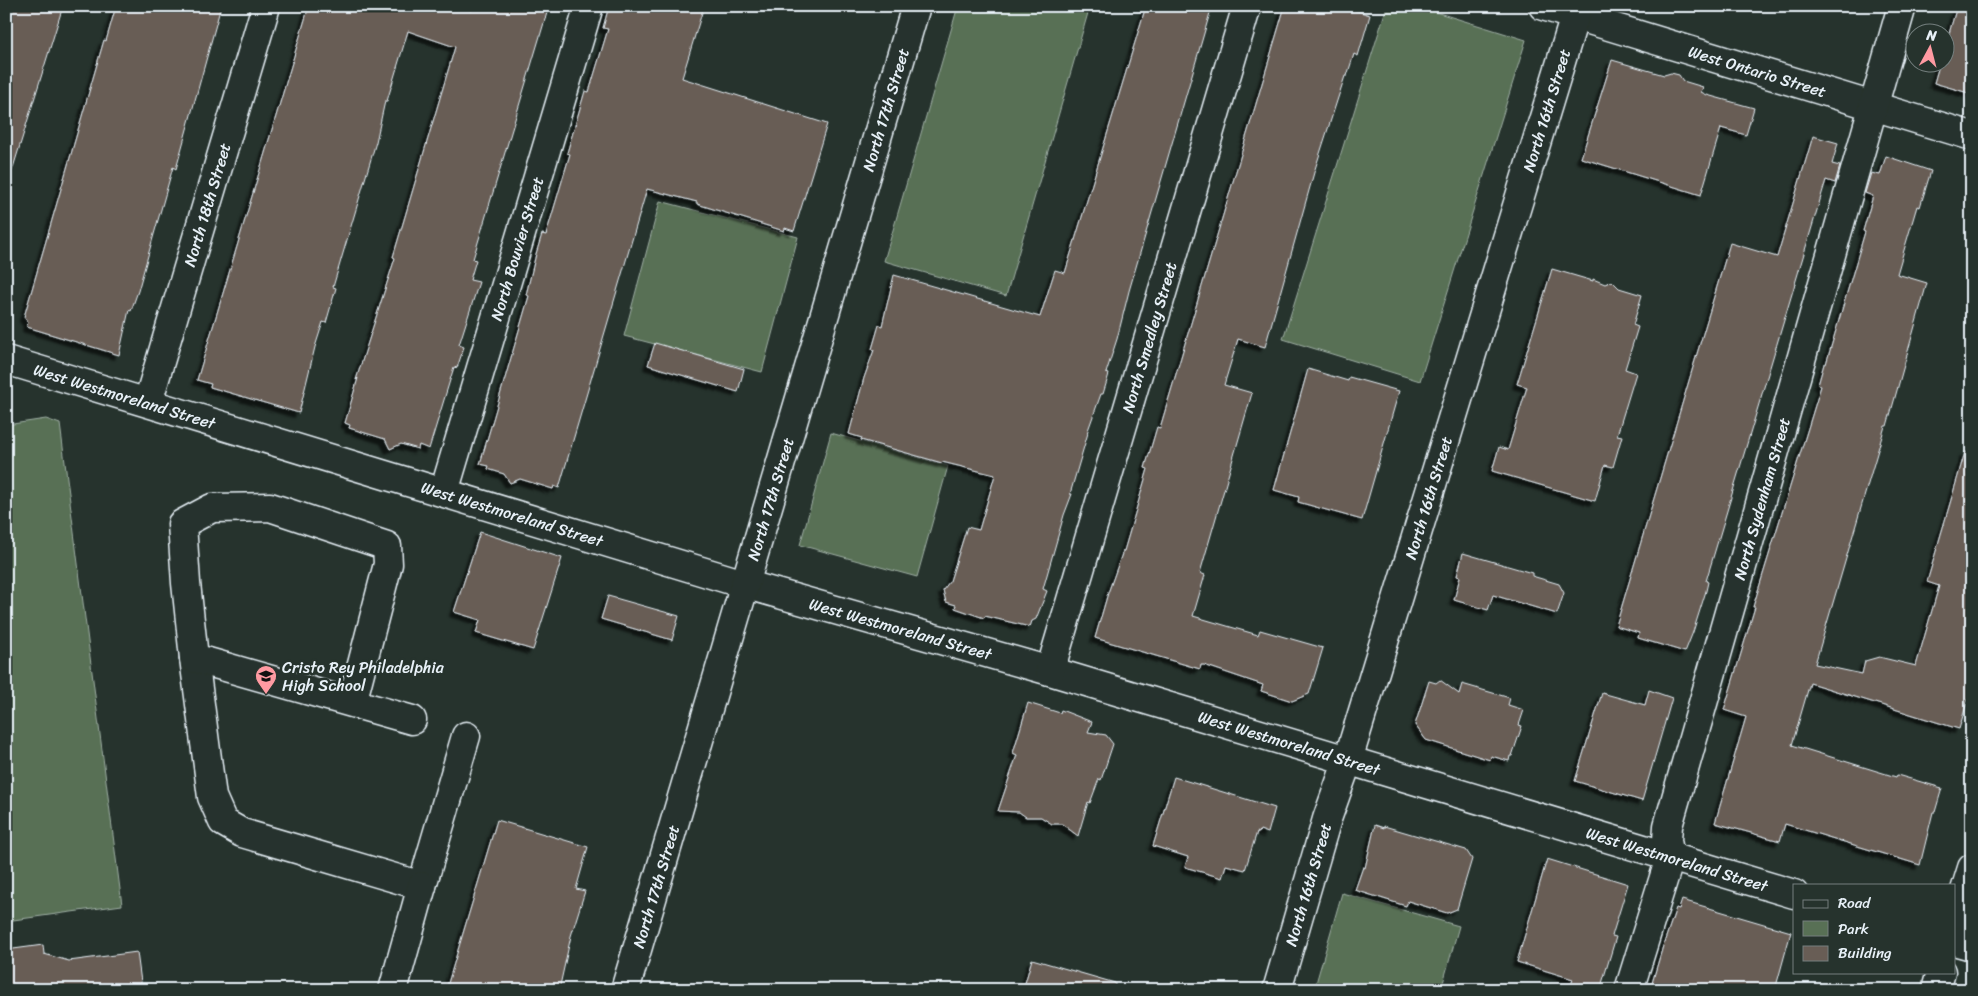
<svg xmlns="http://www.w3.org/2000/svg" width="1978" height="996" viewBox="0 0 1978 996" font-family="Sriracha,sans-serif">
<style>
.green{fill:#587055;stroke:#a0b0a6}
.building{fill:#685d55;stroke:#e8f1f8;filter:url(#shadow)}
.lines{fill:none;stroke-linecap:round;stroke-linejoin:round}
.minor-casing{stroke:#e8f1f8;stroke-width:31}
.minor{stroke:#26332d;stroke-width:28}
.labels{text-anchor:middle;dominant-baseline:central;stroke-width:5;stroke-linejoin:round;paint-order:stroke}
.street-label{font-size:16px;fill:#e8f1f8;stroke:#26332d}
.poi-label{font-size:16px;fill:#e8f1f8;stroke:#26332d;text-anchor:start}
</style>
<defs>
<filter id="shadow"><feDropShadow dx="-4.5" dy="4.5" stdDeviation="1" flood-color="#0009"/></filter>
</defs>
<rect width="100%" height="100%" fill="#26332d"/>
<filter id="ink" filterUnits="userSpaceOnUse"><feTurbulence type="fractalNoise" baseFrequency=".02" numOctaves="2"/><feDisplacementMap in="SourceGraphic" scale="10" xChannelSelector="R" yChannelSelector="G"/><feConvolveMatrix kernelMatrix="1 2 1 2 8 2 1 2 1" color-interpolation-filters="sRGB"/></filter>
<g filter="url(#ink)">
<g class="green">
<polygon points="958,6 1090,6 1006,296 884,261"/>
<polygon points="1387,6 1416,6 1526,40 1420,381 1283,339"/>
<polygon points="660,201 798,237 762,372 624,336"/>
<polygon points="46,419 60,424 122,905 6,921 6,425"/>
<polygon points="831,433 948,466 917,577 800,545"/>
<polygon points="1342,893 1459,926 1441,990 1314,990"/>
</g>
<g class="building">
<polygon points="6,6 63,6 12,171 6,170"/>
<polygon points="116,6 221,6 176,169 173,167 138,291 131,311 129,310 119,355 27,327 28,322 24,317 104,40 106,41"/>
<polygon points="309,6 457,6 472,11 473,6 549,6 473,259 476,260 470,280 479,282 459,345 464,347 457,368 454,367 429,449 419,445 418,449 401,444 390,449 385,439 349,428 350,425 345,423 358,378 356,380 395,258 393,257 455,47 408,31 387,101 385,101 376,142 333,287 336,288 326,323 323,322 315,347 299,413 210,387 211,384 197,380"/>
<polygon points="609,6 704,6 682,78 827,124 794,231 785,228 784,231 697,204 697,202 647,189 559,488 554,486 553,489 520,479 510,483 504,474 488,469 489,466 480,464 529,296 526,295 536,254 542,234 546,235 570,154 567,153 585,91 589,92 608,29 603,28"/>
<polygon points="1146,6 1212,6 1129,291 1117,339 1106,373 1109,374 1103,394 1101,394 1087,433 1088,433 1070,494 1072,494 1064,515 1043,589 1047,591 1036,619 1032,621 1030,627 985,616 984,618 955,608 956,605 946,602 943,590 950,581 967,527 979,530 995,475 942,462 942,463 861,440 862,438 849,434 864,378 874,350 872,349 879,325 882,326 894,275 1040,317 1055,270 1065,273"/>
<polygon points="1285,6 1349,6 1348,8 1370,15 1358,56 1354,54 1347,76 1345,76 1315,169 1265,347 1238,339 1224,385 1252,393 1200,573 1205,575 1193,616 1258,635 1260,630 1323,648 1309,694 1292,701 1261,691 1263,685 1204,665 1201,665 1200,669 1095,638 1108,593 1123,551 1124,551 1148,469 1145,468 1157,427 1160,428"/>
<polygon points="1957,6 1972,6 1972,94 1934,83 1940,62 1946,62 1946,44"/>
<polygon points="1612,60 1664,75 1671,73 1679,75 1683,81 1703,87 1701,92 1707,95 1754,108 1746,135 1721,128 1701,195 1581,158"/>
<polygon points="1813,136 1838,143 1832,164 1840,166 1835,183 1826,180 1706,581 1708,582 1706,591 1693,632 1685,652 1638,638 1639,633 1616,626 1730,243 1777,257"/>
<polygon points="1886,156 1931,171 1920,207 1917,206 1897,274 1927,283 1887,426 1885,426 1815,664 1862,674 1865,661 1879,657 1916,666 1939,586 1927,582 1965,452 1972,453 1972,686 1959,729 1810,683 1792,745 1896,777 1897,775 1942,788 1935,812 1933,812 1920,865 1785,824 1780,841 1715,823 1746,717 1724,710 1755,607 1753,607 1821,386 1818,385 1824,364 1826,364 1865,232 1863,231 1873,196 1865,193 1871,173 1880,175"/>
<polygon points="1552,269 1593,281 1593,279 1605,284 1612,281 1619,288 1642,295 1633,325 1638,327 1625,369 1636,373 1617,435 1622,436 1613,467 1605,465 1595,501 1492,471 1499,447 1508,450 1527,387 1517,384"/>
<polygon points="655,343 744,369 738,392 648,365"/>
<polygon points="1308,369 1348,381 1349,377 1399,391 1362,520 1298,502 1299,497 1274,490"/>
<polygon points="480,532 562,558 533,650 476,633 480,620 454,612"/>
<polygon points="1463,553 1532,573 1532,576 1559,584 1564,593 1557,614 1493,595 1488,610 1454,600 1460,577 1457,576"/>
<polygon points="608,596 679,616 672,640 601,619"/>
<polygon points="1440,680 1459,694 1462,684 1510,698 1508,705 1524,710 1519,725 1522,726 1512,756 1510,756 1509,761 1491,756 1490,760 1426,740 1415,725 1429,681 1436,683"/>
<polygon points="1649,690 1672,698 1642,801 1575,781 1602,693 1645,705"/>
<polygon points="1028,703 1060,713 1061,710 1092,722 1088,732 1106,735 1113,744 1101,780 1099,779 1090,803 1088,802 1078,836 1062,824 1052,824 1041,817 1026,817 1019,812 998,811 1017,755 1013,753"/>
<polygon points="1174,777 1275,808 1268,833 1260,830 1259,833 1257,832 1245,870 1226,865 1222,878 1185,867 1188,857 1153,846"/>
<polygon points="497,820 588,847 576,889 585,891 571,936 559,990 446,990"/>
<polygon points="1375,825 1384,828 1384,826 1466,850 1472,859 1457,909 1447,913 1408,901 1406,906 1355,890 1363,867 1365,868"/>
<polygon points="1547,859 1628,884 1612,936 1616,937 1600,990 1570,990 1573,979 1517,962"/>
<polygon points="1682,900 1791,932 1775,990 1650,990 1663,946 1676,908 1679,909"/>
<polygon points="43,945 44,954 69,961 137,952 142,990 6,990 6,950"/>
<polygon points="1032,959 1115,983 1115,990 1023,990"/>
</g>
<g class="lines">
<g class="minor-casing">
<g id="minor">
<path id="s1" d="M1543 6 1972 136"/>
<path id="s2" d="M6 360 744 584 1050 671 1794 894"/>
<path id="s3" d="M148 402 266 6"/>
<path id="s4" d="M444 492 589 6"/>
<polyline points="194,658 212,797 223,822 242,833 422,886 466,736"/>
<path id="s5" d="M1050 671 1247 6"/>
<polyline points="352,703 388,564 387,546 270,507 212,508 182,524 186,583 194,658 412,720"/>
<polyline points="1954,926 1972,868"/>
<polyline points="1954,941 1972,946"/>
<polyline points="393,990 422,886"/>
<path id="s6" d="M625 990 916 6"/>
<path id="s7" d="M1277 990 1327 819 1348 760 1578 6"/>
<path id="s8" d="M1629 990 1670 858 1667 840 1668 826 1902 6"/>
<polyline points="1936,990 1941,972"/>
</g>
</g>
<use href="#minor" class="minor"/>
</g>
</g>
<defs>
<g id="school-pin" transform="scale(1.125)"><path d="M0 17L-7.5 6A9.5 9.5 0 1 1 7.5 6Z" fill="#ff9aa2" stroke="#26332d"/><path d="M0-5L7-2L0 1L-7-2ZM-4 1L0 2.5L4 1V4Q0 6-4 4Z" fill="#111"/></g>
</defs>
<g fill-rule="evenodd">
<use href="#school-pin" x="266" y="676"/>
</g>
<g class="labels">
<g class="street-label">
<text stroke="none"><textPath href="#s1" startOffset="224">West Ontario Street</textPath></text>
<text stroke="none"><textPath href="#s6" startOffset="918">North 17th Street</textPath></text>
<text stroke="none"><textPath href="#s7" startOffset="920">North 16th Street</textPath></text>
<text stroke="none"><textPath href="#s3" startOffset="206">North 18th Street</textPath></text>
<text stroke="none"><textPath href="#s4" startOffset="254">North Bouvier Street</textPath></text>
<text stroke="none"><textPath href="#s5" startOffset="348">North Smedley Street</textPath></text>
<text stroke="none"><textPath href="#s2" startOffset="124">West Westmoreland Street</textPath></text>
<text stroke="none"><textPath href="#s6" startOffset="512">North 17th Street</textPath></text>
<text stroke="none"><textPath href="#s7" startOffset="515">North 16th Street</textPath></text>
<text stroke="none"><textPath href="#s8" startOffset="511">North Sydenham Street</textPath></text>
<text stroke="none"><textPath href="#s2" startOffset="529">West Westmoreland Street</textPath></text>
<text stroke="none"><textPath href="#s2" startOffset="934">West Westmoreland Street</textPath></text>
<text stroke="none"><textPath href="#s2" startOffset="1339">West Westmoreland Street</textPath></text>
<text stroke="none"><textPath href="#s2" startOffset="1744">West Westmoreland Street</textPath></text>
<text stroke="none"><textPath href="#s7" startOffset="110">North 16th Street</textPath></text>
<text stroke="none"><textPath href="#s6" startOffset="108">North 17th Street</textPath></text>
</g>
<g class="poi-label">
<text x="282" y="667">Cristo Rey Philadelphia<tspan x="282" dy="18">High School</tspan></text>
</g>
</g>
<rect width="1978" height="996" fill="none" stroke="#26332d" stroke-width="25"/>
<rect x="12" y="12" width="1953" height="971" fill="none" stroke="#e8f1f8" stroke-width="2" filter="url(#ink)"/>
<rect x="1793" y="884" width="162" height="90" fill="#26332d" stroke="#747f7e"/>
<rect x="1803" y="900" width="25" height="8" fill="#26332d" stroke="#747f7e"/>
<text x="1838" y="908" font-size="15" fill="#e8f1f8">Road</text>
<rect x="1803" y="921" width="25" height="15" fill="#587055" stroke="#747f7e"/>
<text x="1838" y="934" font-size="15" fill="#e8f1f8">Park</text>
<rect x="1803" y="946" width="25" height="15" fill="#685d55" stroke="#747f7e"/>
<text x="1838" y="958" font-size="15" fill="#e8f1f8">Building</text>
<g transform="translate(1930 48) rotate(7)"><circle r="24" fill="#26332d" stroke="#747f7e"/>
<path d="M0-4L9 19L0 12L-9 19Z" fill="#ff9aa2"/>
<text y="-8" font-size="14" font-weight="bold" text-anchor="middle" fill="#e8f1f8">N</text>
</g>
</svg>
